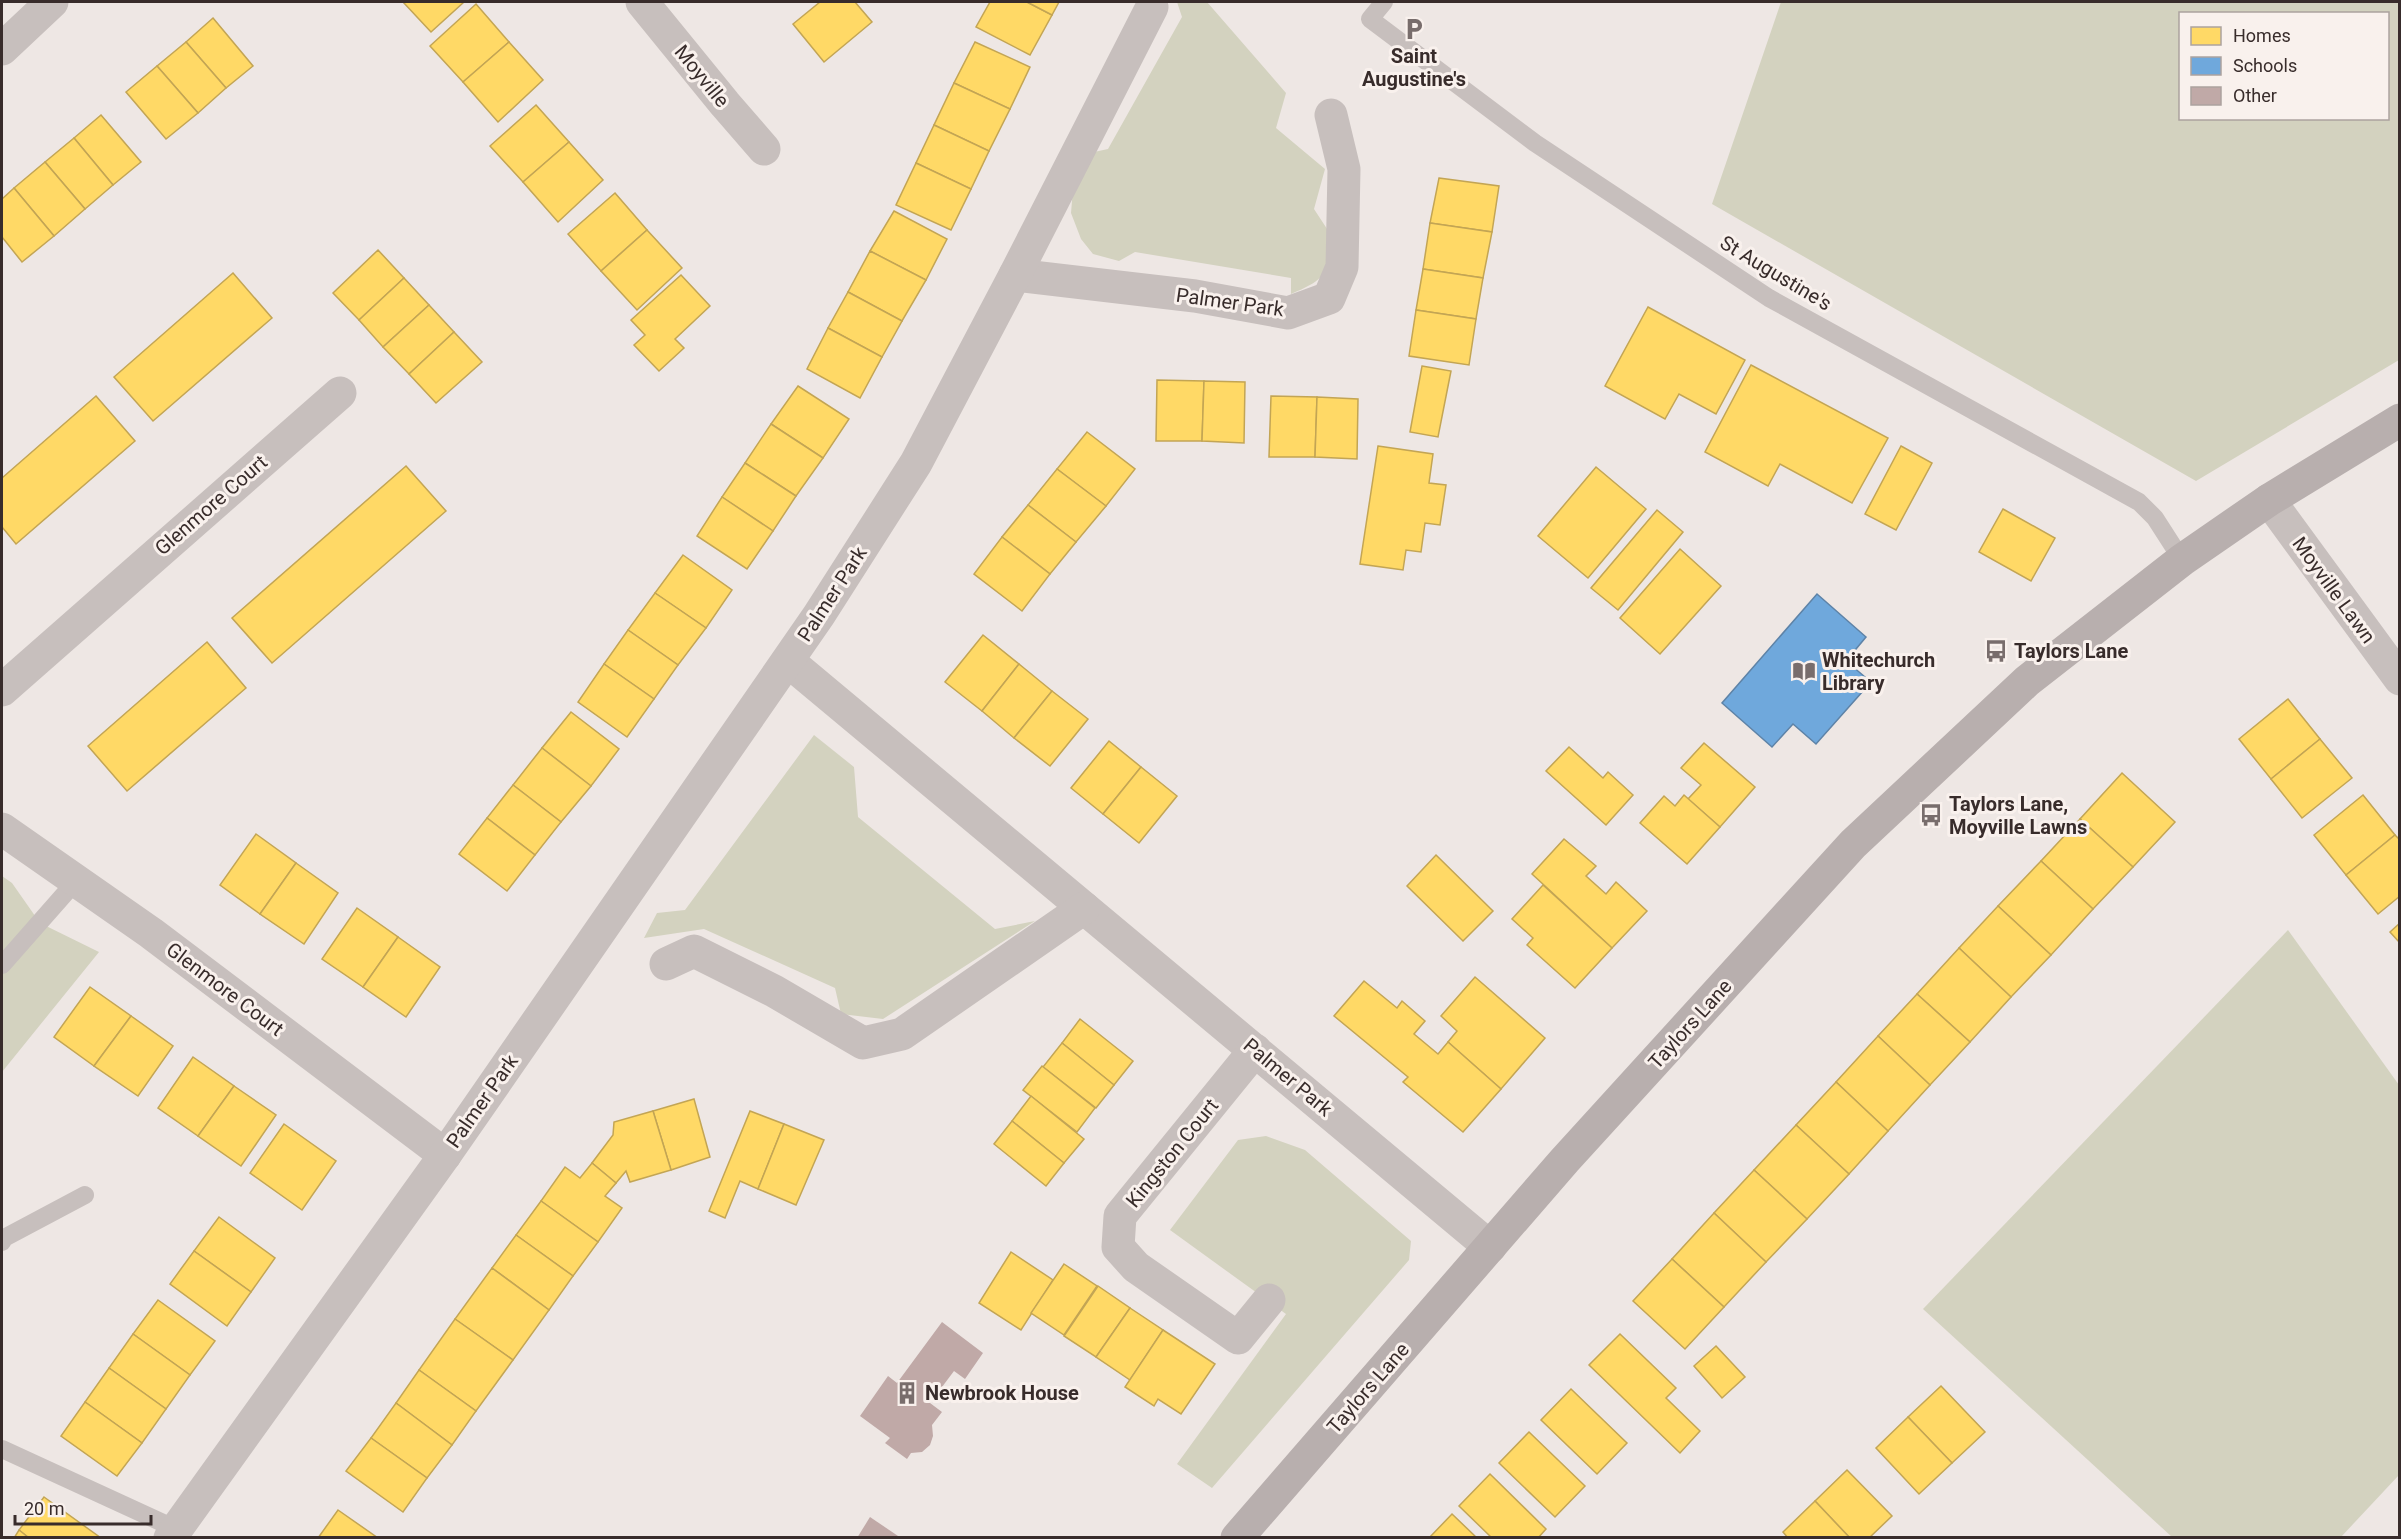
<svg xmlns="http://www.w3.org/2000/svg" width="2401" height="1539" viewBox="0 0 2401 1539" font-family="Roboto,sans-serif">
<style>
.green{fill:#d3d2bf;fill-rule:evenodd}
.homes{fill:#ffd966;stroke:#c3a554;stroke-width:1.5}
.schools{fill:#6fa8dc;stroke:#5e83a7;stroke-width:1.5}
.building{fill:#c0a9a7}
.lines{fill:none;stroke-linecap:round;stroke-linejoin:round}
.lane{stroke:#c7bfbd;stroke-width:18}
.street{stroke:#c7bfbd;stroke-width:33}
.secondary{stroke:#b8afae;stroke-width:33}
.labels{text-anchor:middle;dominant-baseline:central;stroke-width:6;stroke-linejoin:round;paint-order:stroke}
.poi-label{font-size:20px;font-weight:bold;fill:#382c2b;stroke:#f9f1ed;text-anchor:start}
.street-label{font-size:20px;fill:#382c2b;stroke:#f9f1ed}
</style>
<rect width="100%" height="100%" fill="#eee7e4"/>
<g class="green">
<path d="M1177 2H1207L1286 93 1276 128 1325 169 1314 209 1333 238C1325 276 1328 278 1291 294V278L1135 252 1119 261 1093 254 1081 239 1071 213 1073 189 1085 154 1108 149 1182 17Z"/>
<path d="M1781 2H2399V360L2196 481 1712 204ZM2180 14H2388V118H2180Z"/>
<polygon points="814,735 854,767 858,817 995,929 1035,921 883,1019 841,1014 835,988 704,929 644,938 657,913 685,910"/>
<polygon points="2,876 12,883 40,923 99,952 2,1072"/>
<polygon points="2288,930 2399,1085 2399,1475 2341,1537 2172,1537 1923,1309"/>
<polygon points="1266,1136 1305,1150 1411,1241 1409,1260 1212,1488 1177,1464 1286,1314 1170,1230 1238,1140"/>
</g>
<g class="homes">
<polygon points="403,2 464,2 431,32"/>
<polygon points="820,2 855,2 872,22 824,62 793,24"/>
<polygon points="990,2 1027,2 1052,15 1030,55 976,27"/>
<polygon points="1027,2 1059,2 1052,15"/>
<polygon points="476,4 509,42 463,82 430,46"/>
<polygon points="213,18 253,66 226,88 186,42"/>
<polygon points="186,42 226,88 198,113 157,66"/>
<polygon points="509,42 543,80 498,122 463,82"/>
<polygon points="975,42 1030,67 1010,109 954,83"/>
<polygon points="157,66 198,113 166,139 126,92"/>
<polygon points="954,83 1010,109 989,151 934,125"/>
<polygon points="536,105 569,142 523,182 490,146"/>
<polygon points="101,115 141,162 113,185 74,138"/>
<polygon points="934,125 989,151 971,189 916,163"/>
<polygon points="74,138 113,185 85,209 45,162"/>
<polygon points="569,142 603,180 558,222 523,182"/>
<polygon points="45,162 85,209 54,236 14,188"/>
<polygon points="916,163 971,189 951,230 896,205"/>
<polygon points="1439,178 1499,186 1492,232 1430,223"/>
<polygon points="14,188 54,236 22,262 2,237 2,199"/>
<polygon points="615,193 647,230 601,271 568,234"/>
<polygon points="894,211 947,239 926,280 870,251"/>
<polygon points="1430,223 1492,232 1483,278 1423,269"/>
<polygon points="647,230 682,268 637,310 601,271"/>
<polygon points="378,250 404,278 359,320 333,293"/>
<polygon points="870,251 926,280 902,321 848,292"/>
<polygon points="1423,269 1483,278 1476,319 1416,310"/>
<polygon points="233,273 272,318 153,421 114,377"/>
<polygon points="681,275 710,306 675,339 684,348 659,371 634,345 645,335 631,320"/>
<polygon points="404,278 429,305 383,347 359,320"/>
<polygon points="848,292 902,321 882,357 828,328"/>
<polygon points="429,305 454,332 409,374 383,347"/>
<polygon points="1648,307 1745,360 1716,414 1679,394 1665,419 1605,386"/>
<polygon points="1416,310 1476,319 1469,365 1409,356"/>
<polygon points="828,328 882,357 860,398 807,369"/>
<polygon points="454,332 482,362 436,403 409,374"/>
<polygon points="1751,365 1888,438 1852,503 1780,464 1768,486 1705,452"/>
<polygon points="1422,366 1451,371 1438,437 1410,432"/>
<polygon points="1157,380 1204,381 1202,441 1156,441"/>
<polygon points="1204,381 1245,382 1244,443 1202,441"/>
<polygon points="798,386 849,419 823,458 771,424"/>
<polygon points="96,396 135,441 16,544 2,527 2,478"/>
<polygon points="1271,396 1317,397 1315,457 1269,457"/>
<polygon points="1317,397 1358,399 1357,459 1315,457"/>
<polygon points="771,424 823,458 796,496 745,463"/>
<polygon points="1087,432 1135,469 1106,506 1057,469"/>
<polygon points="1378,446 1433,454 1429,483 1446,485 1440,525 1425,523 1421,552 1406,550 1403,570 1360,564"/>
<polygon points="1901,446 1932,463 1896,530 1865,514"/>
<polygon points="745,463 796,496 773,531 722,497"/>
<polygon points="406,466 446,511 272,663 232,618"/>
<polygon points="1596,467 1646,509 1588,578 1538,536"/>
<polygon points="1057,469 1106,506 1076,542 1028,505"/>
<polygon points="722,497 773,531 747,569 697,536"/>
<polygon points="1028,505 1076,542 1050,574 1002,537"/>
<polygon points="2003,509 2055,538 2031,581 1979,552"/>
<polygon points="1657,510 1683,532 1618,610 1591,588"/>
<polygon points="1002,537 1050,574 1022,611 974,574"/>
<polygon points="1680,549 1721,586 1660,654 1620,618"/>
<polygon points="683,555 732,590 706,628 655,593"/>
<polygon points="655,593 706,628 678,665 628,630"/>
<polygon points="628,630 678,665 654,699 604,664"/>
<polygon points="983,635 1019,664 982,711 945,682"/>
<polygon points="207,642 246,688 127,791 88,746"/>
<polygon points="604,664 654,699 627,737 578,702"/>
<polygon points="1019,664 1052,691 1014,738 982,711"/>
<polygon points="1052,691 1088,719 1050,766 1014,738"/>
<polygon points="2288,699 2320,739 2271,779 2239,739"/>
<polygon points="571,712 619,749 591,786 542,748"/>
<polygon points="2320,739 2352,778 2302,818 2271,779"/>
<polygon points="1109,741 1141,767 1103,814 1071,788"/>
<polygon points="1704,743 1755,787 1720,827 1688,799 1701,785 1681,768"/>
<polygon points="1569,747 1603,778 1608,772 1633,795 1606,825 1546,771"/>
<polygon points="542,748 591,786 561,822 513,785"/>
<polygon points="1141,767 1177,796 1139,843 1103,814"/>
<polygon points="2122,773 2175,822 2133,867 2080,819"/>
<polygon points="513,785 561,822 535,855 487,818"/>
<polygon points="1684,795 1720,827 1687,864 1640,823 1664,796 1675,806"/>
<polygon points="2363,795 2395,835 2346,875 2314,835"/>
<polygon points="487,818 535,855 507,891 459,854"/>
<polygon points="2080,819 2133,867 2093,909 2041,861"/>
<polygon points="256,834 296,863 260,914 220,885"/>
<polygon points="2395,835 2400,840 2400,896 2378,914 2346,875"/>
<polygon points="1564,839 1596,866 1586,876 1606,894 1616,882 1647,911 1612,948 1532,874"/>
<polygon points="1436,855 1493,911 1463,941 1407,886"/>
<polygon points="2041,861 2093,909 2051,955 1998,906"/>
<polygon points="296,863 338,893 304,944 260,914"/>
<polygon points="1543,885 1612,948 1575,988 1527,945 1533,938 1512,919"/>
<polygon points="1998,906 2051,955 2011,997 1959,948"/>
<polygon points="357,908 398,937 363,987 322,959"/>
<polygon points="2400,923 2400,943 2390,932"/>
<polygon points="398,937 440,967 406,1017 363,987"/>
<polygon points="1959,948 2011,997 1970,1042 1917,994"/>
<polygon points="1475,977 1545,1038 1501,1089 1448,1042 1457,1031 1441,1016"/>
<polygon points="1364,981 1397,1008 1402,1001 1425,1021 1414,1034 1438,1054 1448,1042 1501,1089 1463,1132 1403,1082 1408,1077 1334,1016"/>
<polygon points="90,987 131,1016 94,1066 54,1037"/>
<polygon points="1917,994 1970,1042 1930,1085 1878,1036"/>
<polygon points="131,1016 173,1046 138,1096 94,1066"/>
<polygon points="1080,1019 1133,1061 1114,1085 1062,1043"/>
<polygon points="1878,1036 1930,1085 1888,1131 1836,1082"/>
<polygon points="1062,1043 1114,1085 1096,1108 1043,1067"/>
<polygon points="193,1057 234,1086 198,1136 158,1108"/>
<polygon points="1042,1066 1095,1108 1077,1132 1023,1090"/>
<polygon points="1836,1082 1888,1131 1849,1174 1796,1125"/>
<polygon points="234,1086 276,1115 241,1166 198,1136"/>
<polygon points="1031,1096 1084,1139 1064,1163 1012,1121"/>
<polygon points="694,1099 710,1157 671,1170 653,1111"/>
<polygon points="653,1111 671,1170 630,1182 626,1171 616,1183 592,1163 613,1135 614,1122"/>
<polygon points="750,1111 784,1124 758,1189 740,1181 725,1218 709,1211"/>
<polygon points="1012,1121 1064,1163 1046,1186 994,1144"/>
<polygon points="284,1124 336,1161 302,1210 250,1173"/>
<polygon points="784,1124 824,1140 796,1205 758,1189"/>
<polygon points="1796,1125 1849,1174 1807,1219 1754,1170"/>
<polygon points="592,1163 616,1183 605,1196 622,1208 598,1242 541,1201 565,1167 580,1178"/>
<polygon points="1754,1170 1807,1219 1766,1262 1714,1213"/>
<polygon points="541,1201 598,1242 573,1276 516,1235"/>
<polygon points="1714,1213 1766,1262 1724,1307 1672,1259"/>
<polygon points="219,1217 275,1258 251,1292 194,1251"/>
<polygon points="516,1235 573,1276 549,1310 492,1268"/>
<polygon points="194,1251 251,1292 227,1326 170,1284"/>
<polygon points="1011,1252 1053,1280 1021,1330 979,1303"/>
<polygon points="1672,1259 1724,1307 1685,1349 1633,1301"/>
<polygon points="1064,1264 1097,1286 1064,1335 1031,1313"/>
<polygon points="492,1268 549,1310 513,1360 455,1319"/>
<polygon points="1098,1286 1130,1308 1096,1357 1064,1336"/>
<polygon points="158,1300 215,1341 190,1375 133,1334"/>
<polygon points="1130,1308 1163,1330 1130,1380 1096,1357"/>
<polygon points="455,1319 513,1360 476,1411 419,1370"/>
<polygon points="1163,1330 1215,1364 1181,1414 1158,1399 1154,1406 1125,1387"/>
<polygon points="133,1334 190,1375 166,1409 109,1368"/>
<polygon points="1620,1334 1676,1388 1666,1398 1700,1431 1680,1453 1589,1365"/>
<polygon points="1716,1346 1745,1377 1722,1398 1694,1366"/>
<polygon points="109,1368 166,1409 142,1443 85,1402"/>
<polygon points="419,1370 476,1411 452,1445 396,1403"/>
<polygon points="1941,1386 1985,1432 1952,1463 1908,1417"/>
<polygon points="1571,1389 1627,1443 1597,1474 1541,1420"/>
<polygon points="85,1402 142,1443 117,1476 61,1436"/>
<polygon points="396,1403 452,1445 427,1478 371,1438"/>
<polygon points="1908,1417 1952,1463 1919,1494 1876,1448"/>
<polygon points="1529,1432 1585,1486 1555,1517 1499,1463"/>
<polygon points="371,1438 427,1478 403,1512 346,1471"/>
<polygon points="1847,1470 1892,1516 1869,1538 1850,1538 1815,1501"/>
<polygon points="1490,1474 1546,1529 1538,1538 1492,1538 1459,1506"/>
<polygon points="44,1497 101,1538 29,1538 19,1530"/>
<polygon points="1815,1501 1850,1538 1788,1538 1783,1532"/>
<polygon points="338,1510 378,1538 318,1538"/>
<polygon points="1452,1514 1477,1538 1429,1538"/>
<polygon points="19,1530 29,1538 14,1538"/>
</g>
<polygon class="schools" points="1817,594 1866,637 1846,661 1871,682 1816,744 1793,724 1772,747 1722,703"/>
<g class="building">
<polygon points="942,1322 983,1353 965,1379 954,1371 930,1403 942,1412 932,1425 933,1436 930,1445 922,1452 911,1453 907,1459 885,1443 890,1438 860,1416 888,1376 897,1383"/>
<polygon points="870,1517 901,1538 857,1538"/>
</g>
<g class="lines">
<g class="lane">
<polyline points="1384,2 1370,19 1535,143 1769,298 2139,502 2155,518 2182,560"/>
<polyline points="2,965 76,881"/>
<polyline points="2,1242 4,1238 85,1195"/>
<polyline points="2,1449 176,1529"/>
</g>
<g class="street">
<polyline points="642,2 725,104 764,149"/>
<polyline points="2,49 52,2"/>
<polyline points="1015,275 1195,296 1288,313 1329,298 1342,267 1344,169 1331,115"/>
<polyline points="2269,500 2400,679"/>
<polyline points="788,661 1490,1247"/>
<polyline points="2,690 340,393"/>
<polyline points="2,829 151,933 445,1155"/>
<polyline points="666,964 694,951 774,991 863,1043 902,1034 1084,908"/>
<polyline points="1255,1050 1120,1216 1118,1247 1136,1267 1238,1338 1269,1300"/>
<polyline points="170,1538 445,1155 819,615 916,463 1015,275 1152,7"/>
</g>
<polyline class="secondary" points="1237,1538 1565,1160 1853,844 2027,681 2182,560 2269,500 2400,420"/>
</g>
<defs>
<g id="parking-bare" transform="scale(1.8)"><path d="M-3.5-5.5H1a3.5 3.5 0 0 1 0 7H-1V5.5H-3.5ZM-1-3.4V-.6H.8a1.4 1.4 0 0 0 0-2.8Z" fill="#786d6c" stroke="#f9f1ed" stroke-width="2.5" paint-order="stroke"/></g>
<g id="bus-bare" transform="scale(1.8)"><path d="M-5-6H5V4H4V6H2V4H-2V6H-4V4H-5ZM-3.5-4V0h7V-4ZM-3.5 1.2v1.5H-2V1.2ZM2 1.2v1.5H3.5V1.2Z" fill="#786d6c" stroke="#f9f1ed" stroke-width="2.5" paint-order="stroke"/></g>
<g id="library-bare" transform="scale(1.8)"><path d="M-6-4Q-3-5.5-.7-3.5V5Q-3 3-6 4ZM6-4Q3-5.5 .7-3.5V5Q3 3 6 4Z" fill="#786d6c" stroke="#f9f1ed" stroke-width="2.5" paint-order="stroke"/></g>
<g id="building-bare" transform="scale(1.8)"><path d="M-4-6H4V6H1V3H-1V6H-4ZM-2.5-4.3h1.7v1.8h-1.7ZM.8-4.3h1.7v1.8H.8ZM-2.5-1h1.7V.8h-1.7ZM.8-1h1.7V.8H.8Z" fill="#786d6c" stroke="#f9f1ed" stroke-width="2.5" paint-order="stroke"/></g>
</defs>
<g fill-rule="evenodd">
<use href="#parking-bare" x="1414" y="29"/>
<use href="#bus-bare" x="1996" y="651"/>
<use href="#library-bare" x="1804" y="671"/>
<use href="#bus-bare" x="1931" y="815"/>
<use href="#building-bare" x="907" y="1393"/>
</g>
<g class="labels">
<g class="poi-label">
<text x="1414" y="56" text-anchor="middle">Saint<tspan x="1414" dy="23">Augustine's</tspan></text>
<text x="2014" y="651">Taylors Lane</text>
<text x="1822" y="660">Whitechurch<tspan x="1822" dy="23">Library</tspan></text>
<text x="1949" y="804">Taylors Lane,<tspan x="1949" dy="23">Moyville Lawns</tspan></text>
<text x="925" y="1393">Newbrook House</text>
</g>
<g class="street-label">
<text transform="translate(702 76) rotate(51)">Moyville</text>
<text transform="translate(1776 273) rotate(31)">St Augustine's</text>
<text transform="translate(1230 302) rotate(8)">Palmer Park</text>
<text transform="translate(211 505) rotate(-41)">Glenmore Court</text>
<text transform="translate(2334 590) rotate(54)">Moyville Lawn</text>
<text transform="translate(832 594) rotate(-57)">Palmer Park</text>
<text transform="translate(225 989) rotate(37)">Glenmore Court</text>
<text transform="translate(1690 1024) rotate(-48)">Taylors Lane</text>
<text transform="translate(1288 1077) rotate(40)">Palmer Park</text>
<text transform="translate(482 1101) rotate(-55)">Palmer Park</text>
<text transform="translate(1172 1153) rotate(-51)">Kingston Court</text>
<text transform="translate(1368 1388) rotate(-49)">Taylors Lane</text>
</g>
</g>
<rect width="2401" height="1539" fill="none" stroke="#382c2b" stroke-width="6"/>
<rect x="2179" y="12" width="210" height="108" fill="#f9f1ed" stroke="#aca29f" stroke-width="1.5"/>
<rect x="2191" y="27" width="30" height="18" fill="#ffd966" stroke="#aca29f" stroke-width="1.5"/>
<text x="2233" y="42" font-size="18" fill="#382c2b">Homes</text>
<rect x="2191" y="57" width="30" height="18" fill="#6fa8dc" stroke="#aca29f" stroke-width="1.5"/>
<text x="2233" y="72" font-size="18" fill="#382c2b">Schools</text>
<rect x="2191" y="87" width="30" height="18" fill="#c0a9a7" stroke="#aca29f" stroke-width="1.5"/>
<text x="2233" y="102" font-size="18" fill="#382c2b">Other</text>
<path d="M15 1515v9h136v-9" fill="none" stroke="#382c2b" stroke-width="3"/>
<text x="24" y="1515" font-size="18" fill="#382c2b" stroke="#f9f1ed" stroke-width="4.5" paint-order="stroke">20 m</text>
</svg>
